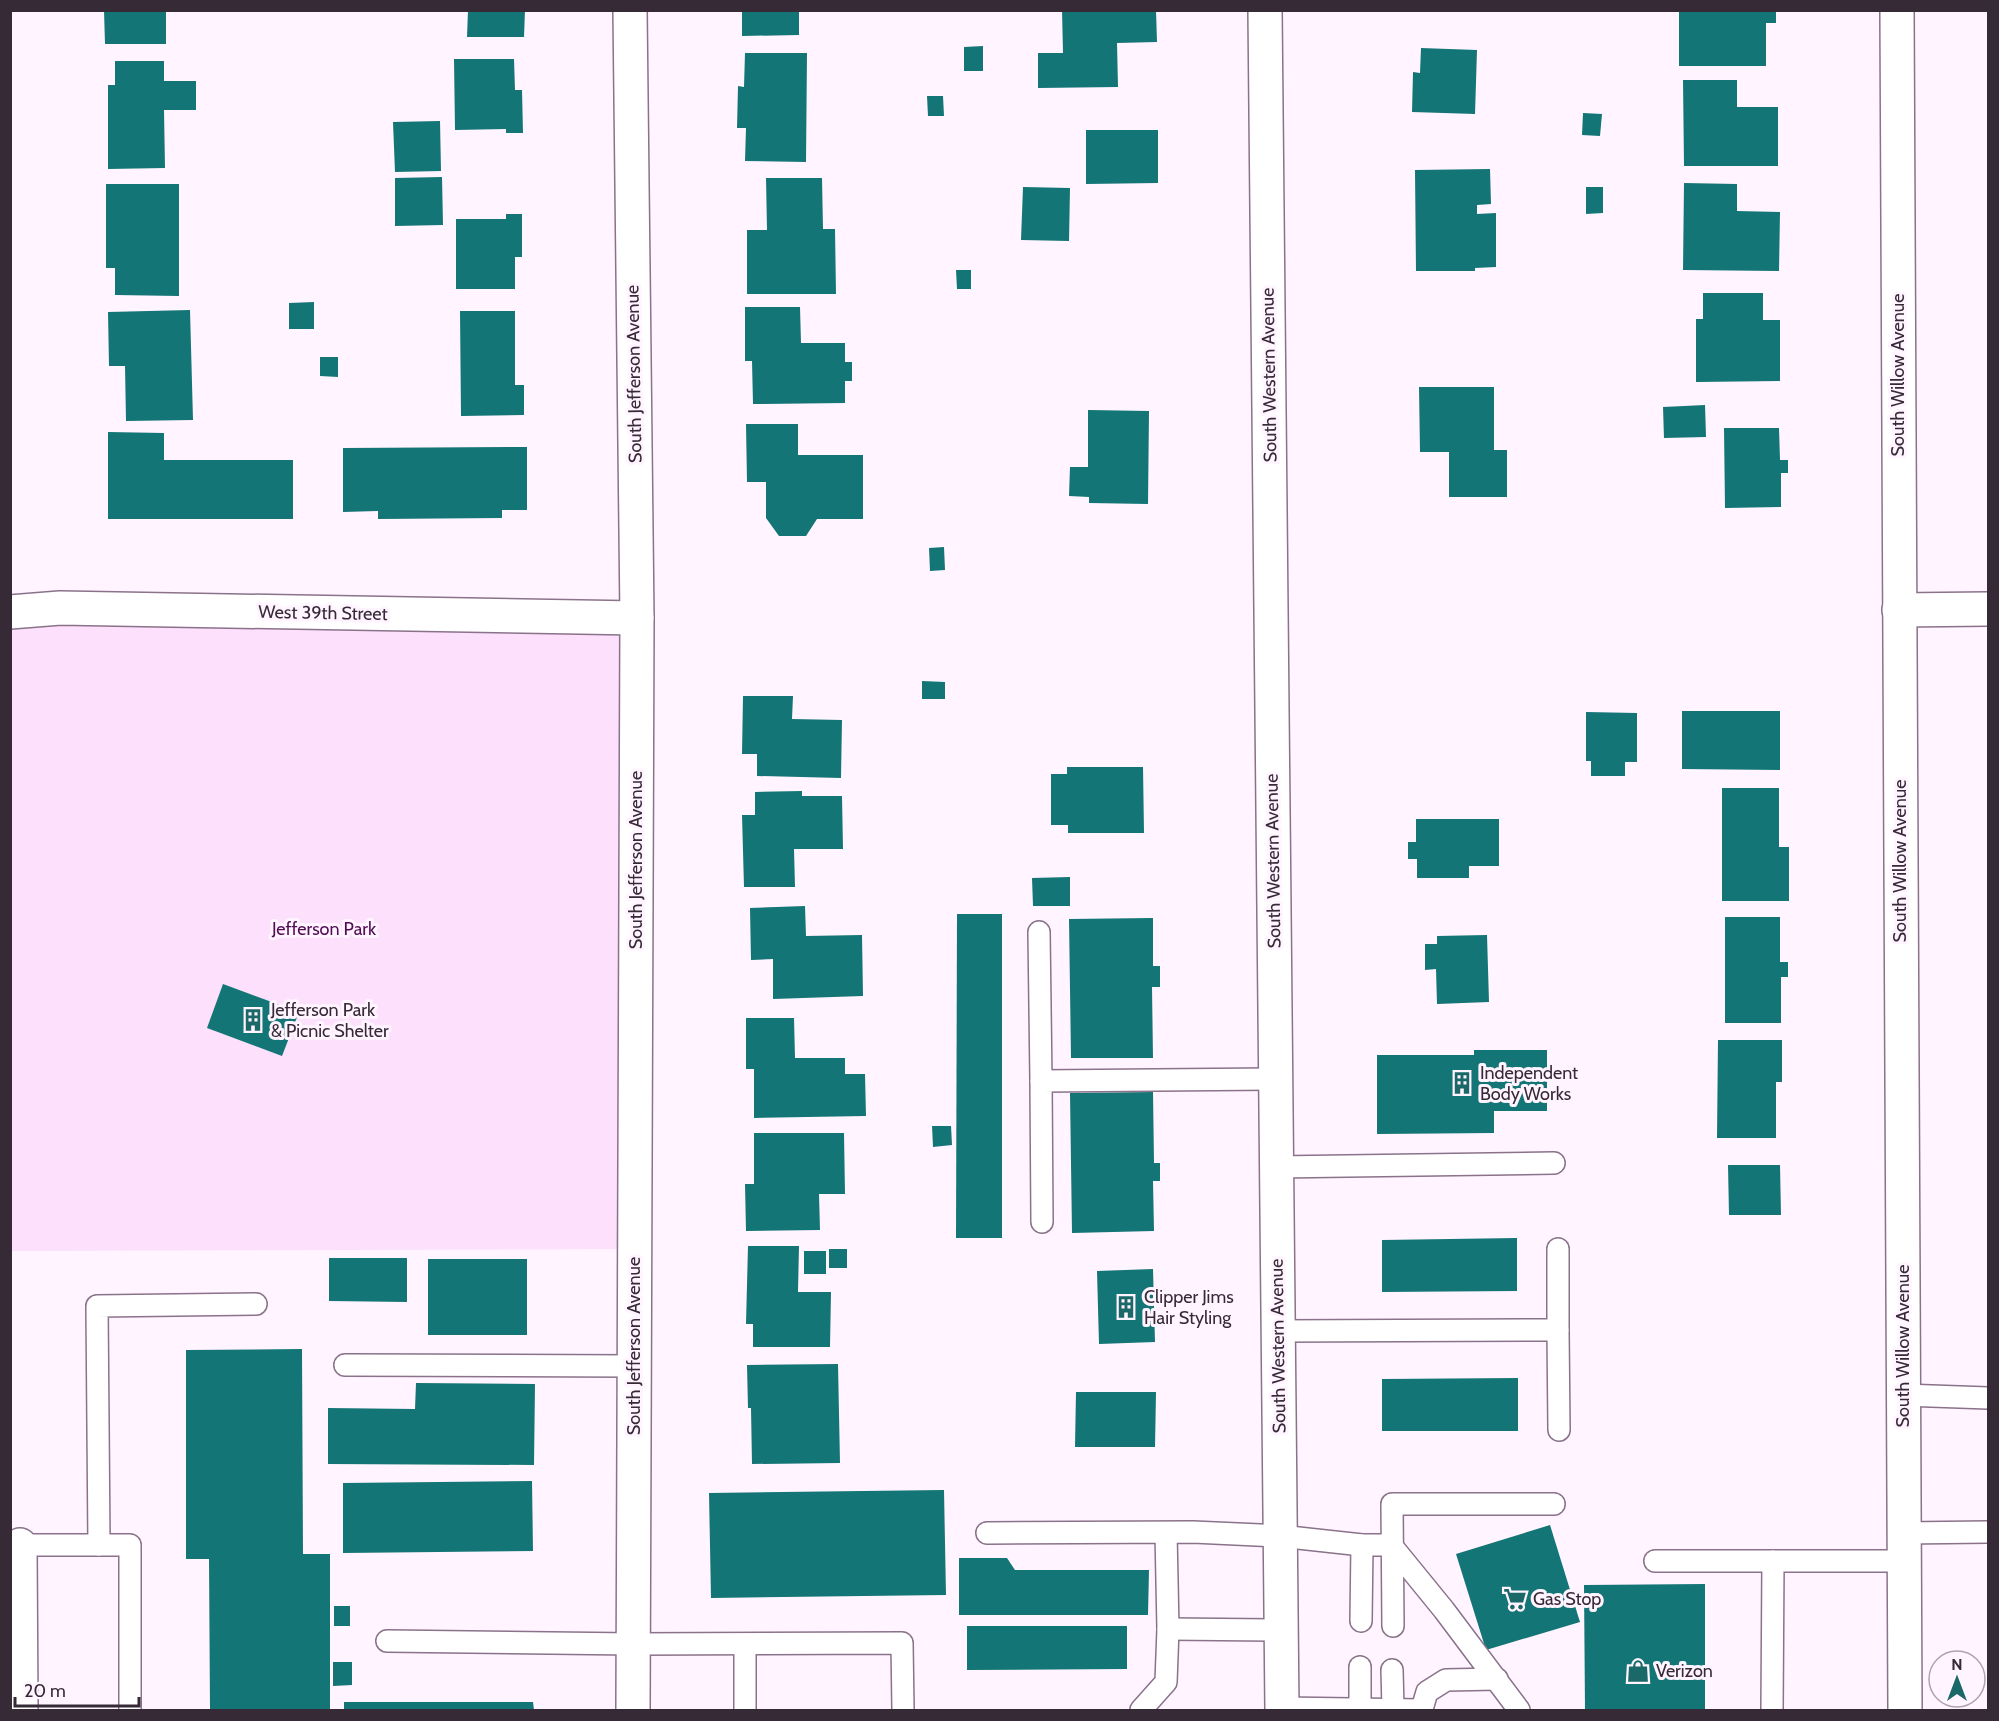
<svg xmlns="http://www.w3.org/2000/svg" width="1999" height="1721" viewBox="0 0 1999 1721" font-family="Cabin,sans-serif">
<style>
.green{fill:#fce0fc}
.building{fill:#137575}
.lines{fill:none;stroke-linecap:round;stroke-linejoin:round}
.service-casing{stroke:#8a728a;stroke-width:24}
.minor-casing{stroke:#8a728a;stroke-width:36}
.tertiary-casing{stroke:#8a728a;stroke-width:36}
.service{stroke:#fff;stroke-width:21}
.minor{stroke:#fff;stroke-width:33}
.tertiary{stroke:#fff;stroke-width:33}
.labels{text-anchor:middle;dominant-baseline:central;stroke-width:6;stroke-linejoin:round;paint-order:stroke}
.street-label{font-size:18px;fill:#352a35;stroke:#fff4ff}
.park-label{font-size:18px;fill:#530c56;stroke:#fff4ff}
.poi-label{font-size:18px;fill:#352a35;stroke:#fff4ff;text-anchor:start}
</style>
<rect width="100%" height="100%" fill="#fff4ff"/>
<polygon class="green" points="11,612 637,618 635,1249 11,1251"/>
<g class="building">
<polygon points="104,10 166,10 166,44 105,44"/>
<polygon points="468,10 525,10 524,37 467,37"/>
<polygon points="742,10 799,10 799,35 742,36"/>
<polygon points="1062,10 1156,10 1157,42 1117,43 1118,87 1038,88 1038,53 1063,53"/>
<polygon points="1679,10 1776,10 1776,23 1766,23 1766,66 1679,66"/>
<polygon points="983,46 983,71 964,71 964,47"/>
<polygon points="1421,48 1477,50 1475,114 1412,112 1413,72 1420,73"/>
<polygon points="745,53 807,53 806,162 745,161 746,128 737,128 738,86 744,87"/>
<polygon points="454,59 514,59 515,90 522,90 523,133 506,133 506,129 455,130"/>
<polygon points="115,61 164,61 164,81 196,81 196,110 164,110 165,168 108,169 108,85 115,85"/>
<polygon points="1683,80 1737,80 1737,107 1778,107 1778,166 1684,166"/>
<polygon points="927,96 943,96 944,116 928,116"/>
<polygon points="1583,113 1602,114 1600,136 1582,135"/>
<polygon points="440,121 441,171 395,172 393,122"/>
<polygon points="1086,130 1158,130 1158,183 1086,184"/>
<polygon points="1490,169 1491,204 1477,205 1477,214 1496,213 1496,267 1475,268 1475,271 1416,271 1415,170"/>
<polygon points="442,177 443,225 395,226 395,178"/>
<polygon points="766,178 822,178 823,229 835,229 836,294 747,294 747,230 767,230"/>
<polygon points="1684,183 1737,184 1737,211 1780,212 1779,271 1683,270"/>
<polygon points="106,184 179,184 179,296 115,295 115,268 106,268"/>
<polygon points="1023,187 1070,188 1069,241 1021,240"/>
<polygon points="1586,187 1603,187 1603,213 1586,214"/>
<polygon points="506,214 522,214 522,257 515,257 515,289 456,289 456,219 506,219"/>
<polygon points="956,270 971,270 971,289 957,289"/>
<polygon points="1703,293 1763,293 1763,320 1780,320 1780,381 1696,382 1696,319 1703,319"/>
<polygon points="314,302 314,329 289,329 289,303"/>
<polygon points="745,307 800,307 801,343 845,343 845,362 852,362 852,381 845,381 845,403 753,404 752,361 745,361"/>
<polygon points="190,310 193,420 126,421 125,366 109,366 108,312"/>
<polygon points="460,311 515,311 515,385 524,385 524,415 461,416"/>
<polygon points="320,357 338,357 338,377 320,376"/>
<polygon points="1419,387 1494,387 1494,450 1507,450 1507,497 1449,497 1449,452 1420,452"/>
<polygon points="1705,405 1706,437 1664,438 1663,407"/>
<polygon points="1088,410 1149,411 1148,504 1089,503 1089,497 1069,496 1070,467 1088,467"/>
<polygon points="746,424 798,424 798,455 863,455 863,519 817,519 806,536 779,536 766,518 766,482 747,482"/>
<polygon points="1724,428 1779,428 1780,460 1788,460 1788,473 1781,473 1781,507 1725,508"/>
<polygon points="108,432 164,433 164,460 293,460 293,519 108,519"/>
<polygon points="527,447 527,510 502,510 502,518 378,519 378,511 343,512 343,448"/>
<polygon points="944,547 945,570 930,571 929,548"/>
<polygon points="922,681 945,682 945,699 922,699"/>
<polygon points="743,696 793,696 792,719 842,720 841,778 757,776 757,754 742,754"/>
<polygon points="1682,711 1780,711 1780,770 1682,769"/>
<polygon points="1586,712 1637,713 1637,762 1625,762 1625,776 1591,776 1591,761 1586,761"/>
<polygon points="1067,767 1143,767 1144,833 1068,833 1068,825 1051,825 1051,774 1067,774"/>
<polygon points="1722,788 1779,788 1779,847 1789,847 1789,901 1722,901"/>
<polygon points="802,791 802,796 842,796 843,849 794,849 795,887 744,887 742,815 755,815 755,792"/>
<polygon points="1416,819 1499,819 1499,866 1469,866 1469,878 1417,878 1417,859 1408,859 1408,842 1416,842"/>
<polygon points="1070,877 1070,906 1033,906 1032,878"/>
<polygon points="805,906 806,936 862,935 863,996 773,999 773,959 751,960 750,908"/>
<polygon points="957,914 1002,914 1002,1238 956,1238"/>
<polygon points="1725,917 1780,917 1780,962 1788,962 1788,977 1781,977 1781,1023 1725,1023"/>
<polygon points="1153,918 1153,966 1160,966 1160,987 1152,987 1153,1058 1071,1058 1069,919"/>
<polygon points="1487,935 1489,1002 1437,1004 1436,969 1425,970 1425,944 1437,944 1437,936"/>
<polygon points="223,984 299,1012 282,1056 207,1028"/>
<polygon points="746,1018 794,1018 795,1058 845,1058 845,1074 865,1074 866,1116 754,1118 754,1069 746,1069"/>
<polygon points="1718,1040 1782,1040 1782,1082 1776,1082 1776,1138 1717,1138"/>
<polygon points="1474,1050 1547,1050 1547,1111 1494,1111 1494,1133 1377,1134 1377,1055 1474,1055"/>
<polygon points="1153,1092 1154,1163 1160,1163 1160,1181 1153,1181 1154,1231 1072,1233 1070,1093"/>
<polygon points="932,1126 951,1126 952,1145 933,1147"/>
<polygon points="754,1133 844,1133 845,1194 819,1194 820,1230 746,1231 745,1184 754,1184"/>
<polygon points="1728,1165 1780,1165 1781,1215 1729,1215"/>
<polygon points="1517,1238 1517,1291 1382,1292 1382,1240"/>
<polygon points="748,1246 799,1246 798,1292 831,1292 830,1347 753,1347 753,1324 746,1324"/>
<rect x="829" y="1249" width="18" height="19"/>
<rect x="804" y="1251" width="22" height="23"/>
<polygon points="329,1258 407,1258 407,1302 329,1301"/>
<rect x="428" y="1259" width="99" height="76"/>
<polygon points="1153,1269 1155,1342 1099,1344 1097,1271"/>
<polygon points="302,1349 303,1554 330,1554 330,1710 210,1710 209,1559 186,1559 186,1350"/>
<polygon points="838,1364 840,1463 752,1464 751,1408 748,1408 747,1365"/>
<polygon points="1518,1378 1518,1431 1382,1431 1382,1379"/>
<polygon points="416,1383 535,1384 534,1465 328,1464 328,1408 415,1409"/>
<polygon points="1076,1392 1156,1392 1155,1447 1075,1447"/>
<polygon points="532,1481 533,1551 343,1553 343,1483"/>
<polygon points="944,1490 946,1595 711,1598 709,1493"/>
<polygon points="1550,1525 1580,1622 1486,1650 1456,1554"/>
<polygon points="959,1558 1007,1558 1015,1570 1149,1570 1148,1615 959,1615"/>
<polygon points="1705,1584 1705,1710 1585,1710 1584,1585"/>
<rect x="334" y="1606" width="16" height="20"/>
<polygon points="967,1626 1127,1626 1127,1669 967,1670"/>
<polygon points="333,1662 352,1662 352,1685 333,1686"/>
<polygon points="344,1702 533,1702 534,1710 344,1710"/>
</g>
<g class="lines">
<g class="service-casing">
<g id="service">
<polyline points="1039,932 1041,1081"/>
<polyline points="1276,1167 1554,1163"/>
<polyline points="1042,1222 1041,1081 1276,1079"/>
<polyline points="1558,1249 1558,1330"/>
<polyline points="1278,1331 1558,1330 1559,1430"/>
<polyline points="345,1365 634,1366"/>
<polyline points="1903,1395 1988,1398"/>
<polyline points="987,1533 1193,1532 1280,1536 1362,1545 1391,1545"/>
<polyline points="1903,1533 1988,1532"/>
<polyline points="20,1545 130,1545 130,1710"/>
<polyline points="99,1545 97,1306 256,1304"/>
<polyline points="1391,1545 1444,1610 1519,1710"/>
<polyline points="1655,1561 1904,1561"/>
<polyline points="1361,1621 1362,1545"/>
<polyline points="1393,1626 1392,1504 1554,1504"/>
<polyline points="1168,1629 1282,1630"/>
<polyline points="387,1641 634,1644 902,1643 903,1710"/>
<polyline points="745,1644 745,1710"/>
<polyline points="1392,1670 1393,1709"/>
<polyline points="1282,1708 1422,1710"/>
<polyline points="1360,1709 1360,1667"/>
<polyline points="1422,1709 1427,1692 1446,1680 1497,1679"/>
<polyline points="1141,1710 1166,1682 1168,1629 1166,1533"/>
<polyline points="1772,1710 1773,1561"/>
</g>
</g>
<g class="minor-casing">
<g id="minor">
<polyline points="630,10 637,618 633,1710"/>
<polyline points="1897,10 1905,1710"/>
<polyline points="1899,610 1988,609"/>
<polyline points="10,612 60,608 637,618"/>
<polyline points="20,1545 21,1710"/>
</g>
</g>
<g class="tertiary-casing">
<polyline id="tertiary" points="1265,10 1282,1710"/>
</g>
<use href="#service" class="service"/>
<use href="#minor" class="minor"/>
<use href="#tertiary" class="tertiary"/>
</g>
<defs>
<g id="building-bare" transform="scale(1.8)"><path d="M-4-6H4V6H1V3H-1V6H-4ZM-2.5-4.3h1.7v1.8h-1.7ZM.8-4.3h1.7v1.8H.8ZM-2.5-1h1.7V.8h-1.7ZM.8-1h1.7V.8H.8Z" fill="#1a6868" stroke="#fff4ff" stroke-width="2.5" paint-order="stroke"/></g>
<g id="supermarket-bare" transform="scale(1.8)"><path d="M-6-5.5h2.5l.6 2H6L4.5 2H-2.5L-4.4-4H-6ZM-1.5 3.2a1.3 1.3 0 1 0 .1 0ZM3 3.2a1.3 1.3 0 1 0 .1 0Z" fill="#1a6868" stroke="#fff4ff" stroke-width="2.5" paint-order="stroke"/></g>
<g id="shop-bare" transform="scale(1.8)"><path d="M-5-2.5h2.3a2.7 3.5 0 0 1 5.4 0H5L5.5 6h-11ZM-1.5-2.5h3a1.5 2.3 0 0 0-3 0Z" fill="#1a6868" stroke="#fff4ff" stroke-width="2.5" paint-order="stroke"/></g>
</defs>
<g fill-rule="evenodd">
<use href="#building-bare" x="253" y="1020"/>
<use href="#building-bare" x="1462" y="1083"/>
<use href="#building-bare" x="1126" y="1307"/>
<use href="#supermarket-bare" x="1515" y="1599"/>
<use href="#shop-bare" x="1638" y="1671"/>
</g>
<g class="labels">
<g class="street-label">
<text transform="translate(634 374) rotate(-91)">South Jefferson Avenue</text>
<text transform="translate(1269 375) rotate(-91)">South Western Avenue</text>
<text transform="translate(1898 375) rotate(-90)">South Willow Avenue</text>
<text transform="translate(323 613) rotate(1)">West 39th Street</text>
<text transform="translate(636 860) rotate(-90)">South Jefferson Avenue</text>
<text transform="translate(1273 861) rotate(-91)">South Western Avenue</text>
<text transform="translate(1900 861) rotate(-90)">South Willow Avenue</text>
<text transform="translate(634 1346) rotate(-90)">South Jefferson Avenue</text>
<text transform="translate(1278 1346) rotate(-91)">South Western Avenue</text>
<text transform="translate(1903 1346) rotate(-90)">South Willow Avenue</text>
</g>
<g class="park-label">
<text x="324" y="929">Jefferson Park</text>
</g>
<g class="poi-label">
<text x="271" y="1010">Jefferson Park<tspan x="271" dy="21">&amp; Picnic Shelter</tspan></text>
<text x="1480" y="1073">Independent<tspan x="1480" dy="21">Body Works</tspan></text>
<text x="1144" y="1297">Clipper Jims<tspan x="1144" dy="21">Hair Styling</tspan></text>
<text x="1533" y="1599">Gas Stop</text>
<text x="1656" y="1671">Verizon</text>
</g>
</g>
<rect width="1999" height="1721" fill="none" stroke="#352a35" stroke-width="24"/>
<g transform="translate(1957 1679)"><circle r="28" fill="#fff4ff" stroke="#aea3ae" stroke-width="1.5"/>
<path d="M0-4.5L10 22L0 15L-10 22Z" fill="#1a6868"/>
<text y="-9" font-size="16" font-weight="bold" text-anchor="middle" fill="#352a35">N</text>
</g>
<path d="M15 1697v9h124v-9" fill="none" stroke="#352a35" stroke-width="3"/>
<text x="24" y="1697" font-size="18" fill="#352a35" stroke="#fff4ff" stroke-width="4.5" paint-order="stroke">20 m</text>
</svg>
